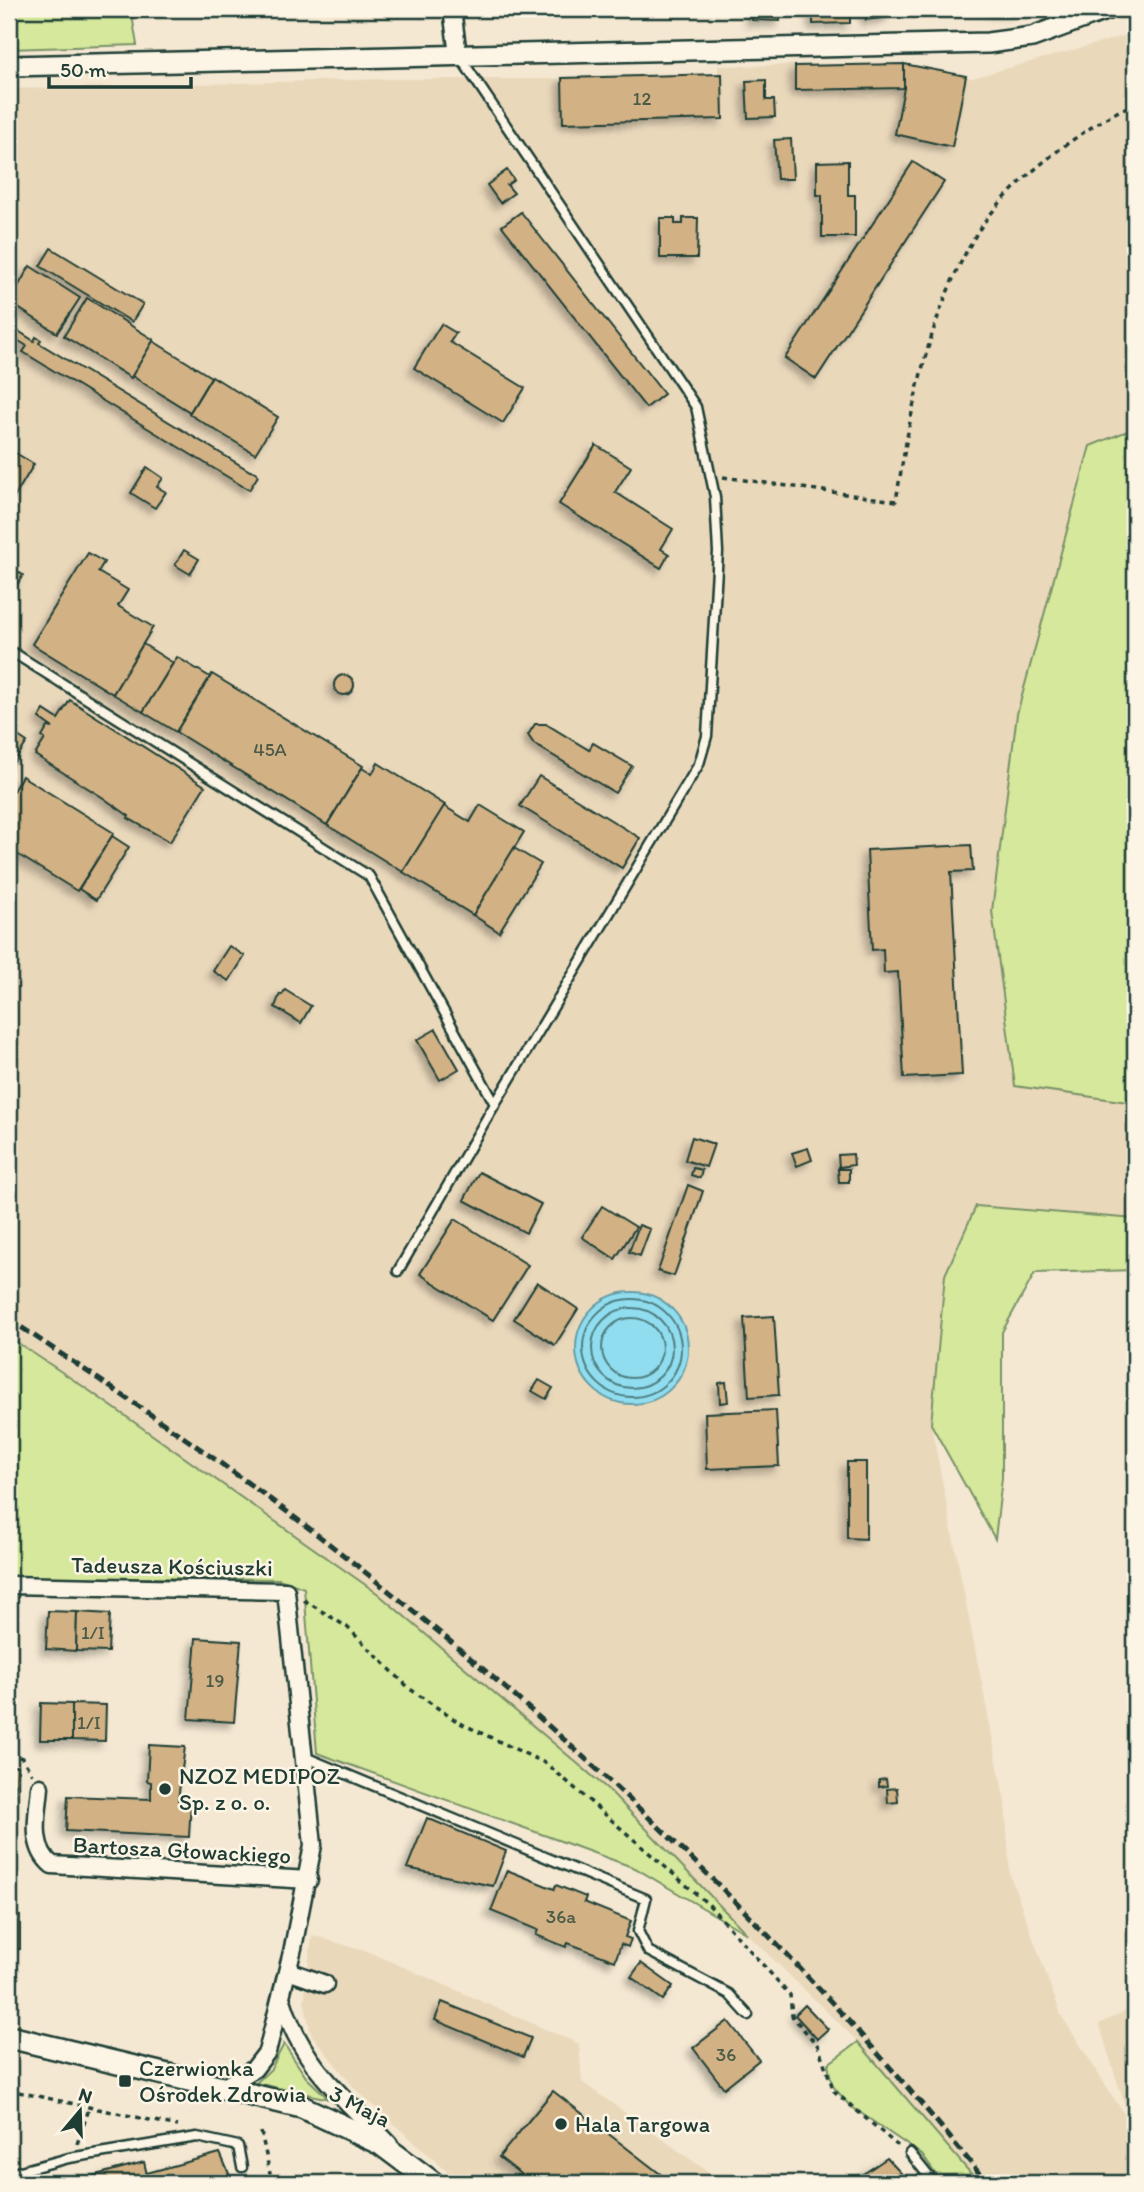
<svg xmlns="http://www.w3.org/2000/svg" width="1144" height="2192" viewBox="0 0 1144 2192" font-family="Itim,sans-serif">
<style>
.built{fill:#ead8bb}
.green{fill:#d5e89c;stroke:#7a9268;stroke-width:2}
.water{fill:#91ddf0;stroke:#639da5;stroke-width:2}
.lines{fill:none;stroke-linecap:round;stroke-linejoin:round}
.shore{stroke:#4d7d7f;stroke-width:2}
.building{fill:#d2b285;stroke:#1f3d34;stroke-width:2;filter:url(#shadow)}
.service-casing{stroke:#1f3d34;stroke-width:13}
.minor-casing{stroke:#1f3d34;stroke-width:21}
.tertiary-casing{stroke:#1f3d34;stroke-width:24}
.secondary-casing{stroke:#1f3d34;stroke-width:26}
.path{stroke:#1f3d34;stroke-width:3.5;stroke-dasharray:5 5;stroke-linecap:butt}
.service{stroke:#fcf5e5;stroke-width:8}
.minor{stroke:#fcf5e5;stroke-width:16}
.tertiary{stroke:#fcf5e5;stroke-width:19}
.secondary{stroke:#fcf5e5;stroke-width:21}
.rail{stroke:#1f3d34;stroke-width:5;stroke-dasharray:10 5;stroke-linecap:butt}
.poi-dot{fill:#1f3d34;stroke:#fcf5e5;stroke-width:2.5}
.labels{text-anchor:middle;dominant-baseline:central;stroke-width:5;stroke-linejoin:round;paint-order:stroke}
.number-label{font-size:19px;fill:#4c5a48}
.street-label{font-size:23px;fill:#1f3d34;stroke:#fcf5e5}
.poi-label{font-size:23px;fill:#1f3d34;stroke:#fcf5e5;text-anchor:start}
</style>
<defs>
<filter id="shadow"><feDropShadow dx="-5" dy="5" stdDeviation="3.5" flood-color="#0004"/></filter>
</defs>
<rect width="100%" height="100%" fill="#f4e8d2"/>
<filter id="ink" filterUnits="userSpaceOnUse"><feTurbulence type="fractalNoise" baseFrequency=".0143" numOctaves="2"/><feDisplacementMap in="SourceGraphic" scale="14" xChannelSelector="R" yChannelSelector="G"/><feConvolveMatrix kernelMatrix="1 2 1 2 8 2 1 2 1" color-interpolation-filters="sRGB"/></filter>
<g filter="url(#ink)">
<g class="built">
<polygon points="1135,33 1135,428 1090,446 1017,714 1015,1086 1135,1103 1135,1219 976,1206 931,1424 1005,1802 1010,1875 1061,2015 1131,2125 1099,2024 1135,2006 1135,2183 979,2183 858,2042 747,1934 613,1794 377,1593 87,1389 9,1337 9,89 388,79 557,79 718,73 718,66 901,64 972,78"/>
<polygon points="312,1935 374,1954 579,2044 582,2082 724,2183 460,2183 355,2089 311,2034 304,2001"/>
</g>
<g class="green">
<polygon points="9,9 131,9 137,45 9,49"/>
<polygon points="1135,428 1135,1103 1015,1086 992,911 1017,714 1090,446"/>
<polygon points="976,1206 1135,1219 1135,1270 1035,1273 1002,1332 1002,1478 995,1539 931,1424 945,1275"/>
<polygon points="9,1337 87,1389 377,1593 611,1792 747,1934 635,1868 317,1753 304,1588 279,1579 9,1577"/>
<polygon points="858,2042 979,2183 942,2183 922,2155 849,2105 832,2085 828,2064"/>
<polygon points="284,2044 306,2077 329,2099 256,2083 271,2069"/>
</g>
<circle class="water" cx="632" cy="1348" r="56"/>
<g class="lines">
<g class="shore">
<circle cx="632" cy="1348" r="49"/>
<circle cx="632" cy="1348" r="40"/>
<circle cx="632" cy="1348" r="30"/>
</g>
</g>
<g class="building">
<polygon points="751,9 781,9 780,21 752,20"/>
<polygon points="813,9 850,9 850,23 813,24"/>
<polygon points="865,9 889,9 890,17 866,20"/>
<rect x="992" y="9" width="24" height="2"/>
<polygon points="904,64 966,76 952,147 895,134 904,88"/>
<polygon points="904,64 904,88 795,90 795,66"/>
<polygon points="722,74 723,119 563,123 562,78"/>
<polygon points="766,80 766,100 774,100 775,117 748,118 746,81"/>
<polygon points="791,139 793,179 777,179 774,140"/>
<polygon points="848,161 848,195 855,195 855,237 822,237 822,195 817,195 817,162"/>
<polygon points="913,162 944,182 816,379 785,358"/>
<polygon points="507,170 514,180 507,185 514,193 500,203 487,185"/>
<polygon points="521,212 664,394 646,408 502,226"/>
<polygon points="660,218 675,218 675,224 683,224 683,218 698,218 697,258 660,258"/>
<polygon points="51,248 143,304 132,322 40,266"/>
<polygon points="30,266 80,298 57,333 9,302"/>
<polygon points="87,298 154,340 131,378 64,336"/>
<polygon points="441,324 456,333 450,342 525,388 503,423 414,368"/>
<polygon points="9,325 34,341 36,337 41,340 39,343 250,471 256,472 258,476 249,490 23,352 27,346 9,335"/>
<polygon points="153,341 211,377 190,412 132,376"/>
<polygon points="212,376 278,417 255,454 189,414"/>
<polygon points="596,445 631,467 615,492 673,529 661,549 669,554 661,568 559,504"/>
<polygon points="9,449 34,464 9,506"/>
<polygon points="147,467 163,478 157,487 166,492 155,508 131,493"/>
<polygon points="184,550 199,559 190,574 175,565"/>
<polygon points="88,553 104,562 98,572 128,590 118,606 153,627 113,694 32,644"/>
<polygon points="9,566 23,575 9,598"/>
<polygon points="143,644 173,663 143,712 113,694"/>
<polygon points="177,657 210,677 176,732 143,712"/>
<polygon points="212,674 363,766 327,825 176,732"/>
<circle cx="344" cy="685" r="10"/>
<polygon points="70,700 205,786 170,842 128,818 129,816 102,797 35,755 45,739 42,737 48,727 53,728 39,718 44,710 58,719"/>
<polygon points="535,724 546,724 589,750 593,743 632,766 615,793 534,744 528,735"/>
<polygon points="9,730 27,742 9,770"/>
<polygon points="378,763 445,805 403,872 327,825 362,768 372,774"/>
<polygon points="22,776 114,833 77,891 9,849 9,798"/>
<polygon points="539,776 640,838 622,868 520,806"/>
<polygon points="480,805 524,832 473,915 403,872 444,806 470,822"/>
<polygon points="112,836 129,847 96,900 79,889"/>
<polygon points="971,845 973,871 951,872 962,1075 904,1078 898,972 884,973 883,949 872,950 867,850"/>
<polygon points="514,848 541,864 499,932 473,915"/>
<polygon points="229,946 245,956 229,981 213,971"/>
<polygon points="285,990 311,1006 301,1023 275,1007 280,994 282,995"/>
<polygon points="436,1029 459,1069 440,1080 417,1040"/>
<polygon points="692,1137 714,1144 706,1167 685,1160"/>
<polygon points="808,1148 812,1160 797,1166 792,1153"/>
<polygon points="853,1154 854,1165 839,1167 838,1155"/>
<polygon points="693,1168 702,1170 700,1178 691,1175"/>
<polygon points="838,1169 849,1169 849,1182 839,1182"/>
<polygon points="479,1172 541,1204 526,1233 464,1200"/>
<polygon points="688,1185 703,1191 674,1276 658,1271"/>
<polygon points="602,1206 636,1227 615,1259 582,1237"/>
<polygon points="455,1219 528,1265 493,1320 420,1274"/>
<polygon points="639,1225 650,1229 640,1256 629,1252"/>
<polygon points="537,1282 578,1309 555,1345 514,1319"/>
<polygon points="774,1316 779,1395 749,1397 744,1318"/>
<polygon points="539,1380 553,1388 546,1399 532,1391"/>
<polygon points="726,1382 728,1402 720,1403 719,1383"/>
<polygon points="776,1410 779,1466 707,1469 705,1413"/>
<polygon points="847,1462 866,1462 866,1539 847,1538"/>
<polygon points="48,1611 77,1612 76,1651 46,1649"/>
<polygon points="77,1612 110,1614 108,1652 76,1651"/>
<polygon points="196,1638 241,1641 234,1722 189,1719"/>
<polygon points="41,1703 72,1704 72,1740 40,1740"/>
<polygon points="72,1704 106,1705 105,1741 72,1740"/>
<polygon points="149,1745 185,1747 178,1800 191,1801 189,1837 66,1831 68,1796 151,1799 151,1782 147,1781"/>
<polygon points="9,1766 17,1766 15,1802 9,1801"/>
<polygon points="886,1779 887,1786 879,1787 879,1780"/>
<polygon points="897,1788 898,1802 888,1803 887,1789"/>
<polygon points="427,1818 506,1851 493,1886 407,1868"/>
<polygon points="507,1870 554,1889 556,1885 586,1897 584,1902 631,1921 625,1937 631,1939 628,1947 621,1944 615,1961 568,1943 566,1947 536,1935 538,1930 491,1911"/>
<polygon points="9,1915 20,1916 20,1949 9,1950"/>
<polygon points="641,1963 673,1986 663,2000 631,1977"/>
<polygon points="442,2002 531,2038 523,2057 435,2020"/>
<polygon points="805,2005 828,2029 817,2039 795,2015"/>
<polygon points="728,2021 759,2060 724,2088 693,2048"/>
<polygon points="553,2091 672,2183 532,2183 499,2157"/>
<polygon points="220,2153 233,2183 149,2183 147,2173"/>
<polygon points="887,2158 910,2183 850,2183"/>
<polygon points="144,2162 149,2183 75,2183 74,2181"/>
</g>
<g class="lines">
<g class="service-casing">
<g id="service">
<polyline points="460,57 696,407 715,497 718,552 707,736 699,764 495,1104"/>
<polyline points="9,650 369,876 495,1104 398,1271"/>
<polyline points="305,1757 646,1899 638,1931 648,1951 729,1994 748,2015"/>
<polyline points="910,2153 934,2183"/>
<polyline points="9,2174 69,2158 197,2137 238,2146 242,2167"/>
</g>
</g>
<g class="minor-casing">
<g id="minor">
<polyline points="452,9 458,55"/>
<polyline points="9,1585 286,1591 313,1845 293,1948 267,2052 254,2069 224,2087"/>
<path d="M40 1787C38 1814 29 1846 52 1865L309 1880"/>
<polyline points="288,1971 325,1984"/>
<path d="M282 2000C303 2068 342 2095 389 2144"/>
</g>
</g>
<g class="tertiary-casing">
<polyline id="tertiary" points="9,66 988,43 1032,37 1108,9"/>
</g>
<g class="secondary-casing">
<polyline id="secondary" points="9,2037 302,2107 381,2144 433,2183"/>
</g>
<g class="path">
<path d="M723 477 896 501C911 409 928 314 977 233 997 200 1040 163 1071 141 1092 127 1111 113 1135 104"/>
<polyline points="304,1600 347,1627 410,1689 458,1722 547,1764 709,1905 790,1995 792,2016 818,2046 834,2091 898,2146"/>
<polyline points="9,1754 22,1758 32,1774"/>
<polyline points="9,2090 178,2126"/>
<polyline points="261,2132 272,2183"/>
<polyline points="77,2144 90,2106"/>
</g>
<use href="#service" class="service"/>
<use href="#minor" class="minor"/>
<use href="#tertiary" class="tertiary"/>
<use href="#secondary" class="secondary"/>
<path class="rail" d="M9 1319C109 1386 210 1453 306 1526 556 1718 790 1937 987 2183"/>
</g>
</g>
<g class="poi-dot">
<circle cx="165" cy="1789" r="7"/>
<rect x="118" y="2074" width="14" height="14" rx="3.5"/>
<circle cx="561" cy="2124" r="7"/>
</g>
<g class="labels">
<g class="number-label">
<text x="642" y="98">12</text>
<text x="270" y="749">45A</text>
<text x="93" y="1632">1/I</text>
<text x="215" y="1680">19</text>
<text x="89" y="1722">1/I</text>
<text x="561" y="1916">36a</text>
<text x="726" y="2054">36</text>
</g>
<g class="street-label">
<text transform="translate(172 1566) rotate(1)">Tadeusza Kościuszki</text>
<text transform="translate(182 1850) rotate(3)">Bartosza Głowackiego</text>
<text transform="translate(360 2106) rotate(27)">3 Maja</text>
</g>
<g class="poi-label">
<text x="179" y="1776">NZOZ MEDIPOZ<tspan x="179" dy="26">Sp. z o. o.</tspan></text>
<text x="139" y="2068">Czerwionka<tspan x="139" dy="26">Ośrodek Zdrowia</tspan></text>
<text x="575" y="2124">Hala Targowa</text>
</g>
</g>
<rect width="1144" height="2192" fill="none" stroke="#fcf5e5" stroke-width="35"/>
<rect x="18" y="18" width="1109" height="2157" fill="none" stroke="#1f3d34" stroke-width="2.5" filter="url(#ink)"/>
<g transform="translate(80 2111) rotate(19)" stroke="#fcf5e5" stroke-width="5" paint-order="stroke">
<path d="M0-5L12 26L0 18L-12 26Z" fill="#1f3d34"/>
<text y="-10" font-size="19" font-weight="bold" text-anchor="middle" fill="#1f3d34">N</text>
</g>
<path d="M49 77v10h142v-10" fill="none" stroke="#1f3d34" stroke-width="3.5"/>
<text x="60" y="77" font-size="21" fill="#1f3d34" stroke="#fcf5e5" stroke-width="5" paint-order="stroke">50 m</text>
</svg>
